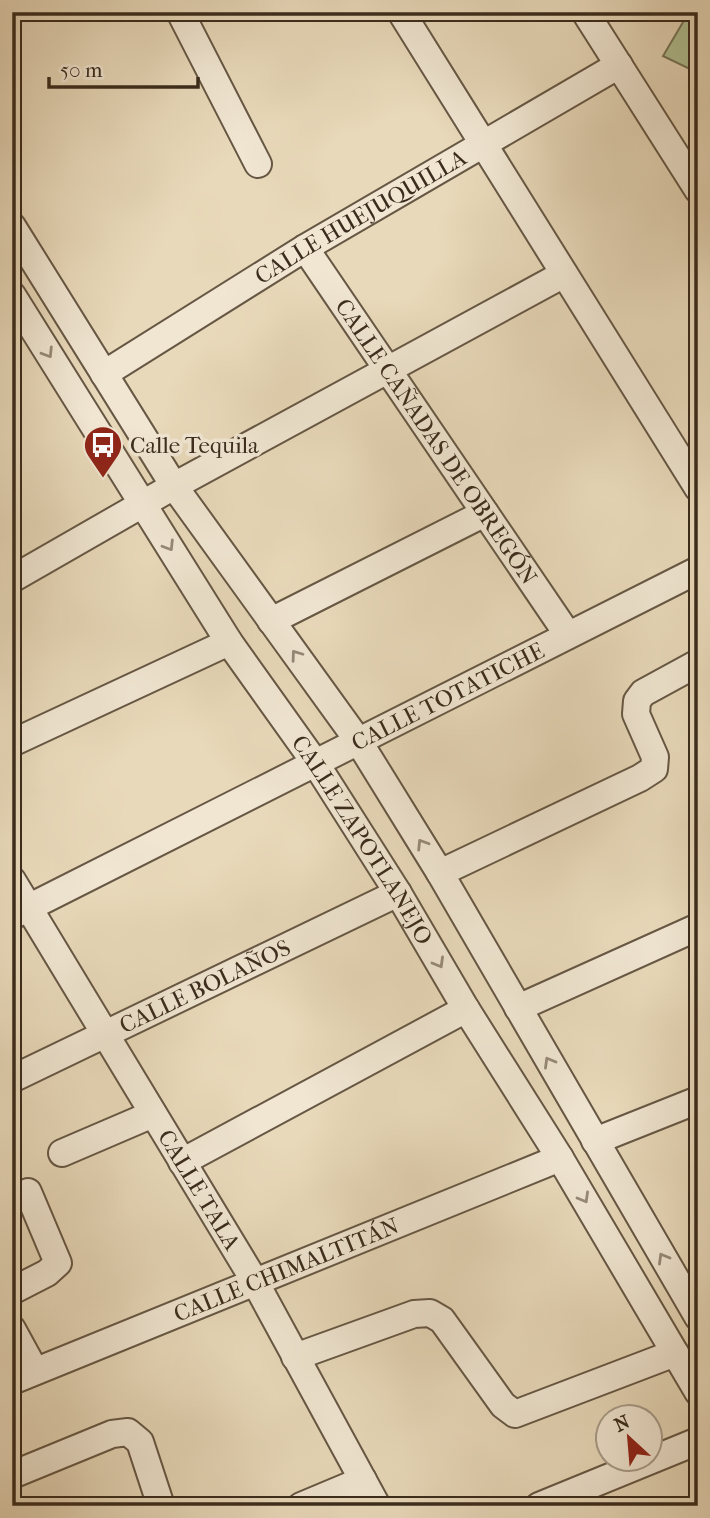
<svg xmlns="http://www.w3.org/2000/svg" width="710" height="1518" viewBox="0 0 710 1518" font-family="'IM FELL French Canon',serif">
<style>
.green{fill:#b1c094;stroke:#767658;stroke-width:2}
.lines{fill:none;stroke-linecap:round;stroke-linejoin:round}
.minor-casing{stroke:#665744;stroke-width:30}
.minor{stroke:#f0e6d2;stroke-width:26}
.oneway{stroke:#968978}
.labels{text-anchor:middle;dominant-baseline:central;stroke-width:7;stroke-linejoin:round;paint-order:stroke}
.street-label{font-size:23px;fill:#3b2c1d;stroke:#f0e6d2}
.poi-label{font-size:23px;fill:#3b2c1d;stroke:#f0e6d2;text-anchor:start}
</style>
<rect width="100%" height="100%" fill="#e8d9ba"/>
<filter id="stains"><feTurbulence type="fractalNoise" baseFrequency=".00286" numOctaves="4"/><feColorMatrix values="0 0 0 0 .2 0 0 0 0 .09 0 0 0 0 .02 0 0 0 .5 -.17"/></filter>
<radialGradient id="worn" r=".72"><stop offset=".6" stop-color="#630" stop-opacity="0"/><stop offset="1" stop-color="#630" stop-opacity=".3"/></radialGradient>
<polygon class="green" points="689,12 698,12 698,73 663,56"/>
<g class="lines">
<g class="minor-casing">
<g id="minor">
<polyline points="180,12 258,164"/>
<polyline points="401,12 698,488"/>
<polyline points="585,12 698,190"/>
<polyline points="12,226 174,486 359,742 440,873 698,1317"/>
<path id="s1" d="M305 248 568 635"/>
<path id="s2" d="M12 295 229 642 316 764 398 893 466 1009 560 1158 698 1392"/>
<path id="s3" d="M104 374 305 248 619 65"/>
<polyline points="12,579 174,486 564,274"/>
<polyline points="271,621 485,513"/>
<polyline points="12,743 229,642"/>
<polyline points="440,873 640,778 654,769 655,757 636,714 637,701 643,693 698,663"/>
<path id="s4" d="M12 880 254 1280 377 1506"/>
<path id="s5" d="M12 916 698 570"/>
<polyline points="518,1008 698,927"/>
<path id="s6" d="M12 1079 398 893"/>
<polyline points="595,1141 698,1100"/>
<polyline points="62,1153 153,1114"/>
<polyline points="182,1162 466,1009"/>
<polyline points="12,1291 47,1273 58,1263 28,1192"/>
<polyline points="12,1329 35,1371"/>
<polyline points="295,1357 414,1314 430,1313 442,1320 503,1405 515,1414 675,1353"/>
<path id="s7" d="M12 1381 560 1158"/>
<polyline points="12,1475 112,1434 128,1432 140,1442 161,1506"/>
<polyline points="301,1506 363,1480"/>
<polyline points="539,1506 698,1441"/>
</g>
</g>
<use href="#minor" class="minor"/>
</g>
<defs><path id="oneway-chevron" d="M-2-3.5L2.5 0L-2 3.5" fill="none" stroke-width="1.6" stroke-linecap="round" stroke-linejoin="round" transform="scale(1.75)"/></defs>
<g class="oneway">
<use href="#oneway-chevron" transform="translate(48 353) rotate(58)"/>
<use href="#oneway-chevron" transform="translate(169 546) rotate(58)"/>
<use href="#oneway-chevron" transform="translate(296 655) rotate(-126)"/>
<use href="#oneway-chevron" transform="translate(422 844) rotate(-122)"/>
<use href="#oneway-chevron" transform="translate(439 963) rotate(60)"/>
<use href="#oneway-chevron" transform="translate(549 1062) rotate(-120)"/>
<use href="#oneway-chevron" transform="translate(584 1198) rotate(60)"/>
<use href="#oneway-chevron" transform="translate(663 1258) rotate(-120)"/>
</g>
<defs>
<g id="bus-pin" transform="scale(2.0125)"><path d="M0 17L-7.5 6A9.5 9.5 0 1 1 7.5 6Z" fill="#8f2418" stroke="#f0e6d2"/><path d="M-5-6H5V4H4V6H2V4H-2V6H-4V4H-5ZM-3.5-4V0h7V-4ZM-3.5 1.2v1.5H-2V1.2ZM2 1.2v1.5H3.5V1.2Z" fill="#fff"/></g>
</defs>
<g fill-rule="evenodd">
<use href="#bus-pin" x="103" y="445"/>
</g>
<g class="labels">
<g class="street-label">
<text stroke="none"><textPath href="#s3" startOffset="301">CALLE HUEJUQUILLA</textPath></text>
<text stroke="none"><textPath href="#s1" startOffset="234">CALLE CAÑADAS DE OBREGÓN</textPath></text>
<text stroke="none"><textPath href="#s5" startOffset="488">CALLE TOTATICHE</textPath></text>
<text stroke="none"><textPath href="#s2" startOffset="648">CALLE ZAPOTLANEJO</textPath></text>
<text stroke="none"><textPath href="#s6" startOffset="214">CALLE BOLAÑOS</textPath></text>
<text stroke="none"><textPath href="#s4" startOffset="362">CALLE TALA</textPath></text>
<text stroke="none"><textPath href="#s7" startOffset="296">CALLE CHIMALTITÁN</textPath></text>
</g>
<g class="poi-label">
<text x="130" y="445">Calle Tequila</text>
</g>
</g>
<rect width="710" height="1518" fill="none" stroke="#e8d9ba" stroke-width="42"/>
<rect x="14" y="14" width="682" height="1490" fill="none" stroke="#3b2c1d" stroke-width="3.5"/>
<rect x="21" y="21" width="668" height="1476" fill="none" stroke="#3b2c1d" stroke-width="2"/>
<g transform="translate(629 1438) rotate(334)"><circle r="33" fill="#f0e6d2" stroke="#a89c8a" stroke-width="2"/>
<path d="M0-5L12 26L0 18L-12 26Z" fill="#8f2418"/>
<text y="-10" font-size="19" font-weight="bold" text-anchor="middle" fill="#3b2c1d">N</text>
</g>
<path d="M49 77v10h149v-10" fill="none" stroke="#3b2c1d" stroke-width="3.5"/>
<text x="60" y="77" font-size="21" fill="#3b2c1d" stroke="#f0e6d2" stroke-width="5" paint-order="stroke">50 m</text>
<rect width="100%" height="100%" filter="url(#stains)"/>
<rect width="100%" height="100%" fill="url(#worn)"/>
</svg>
